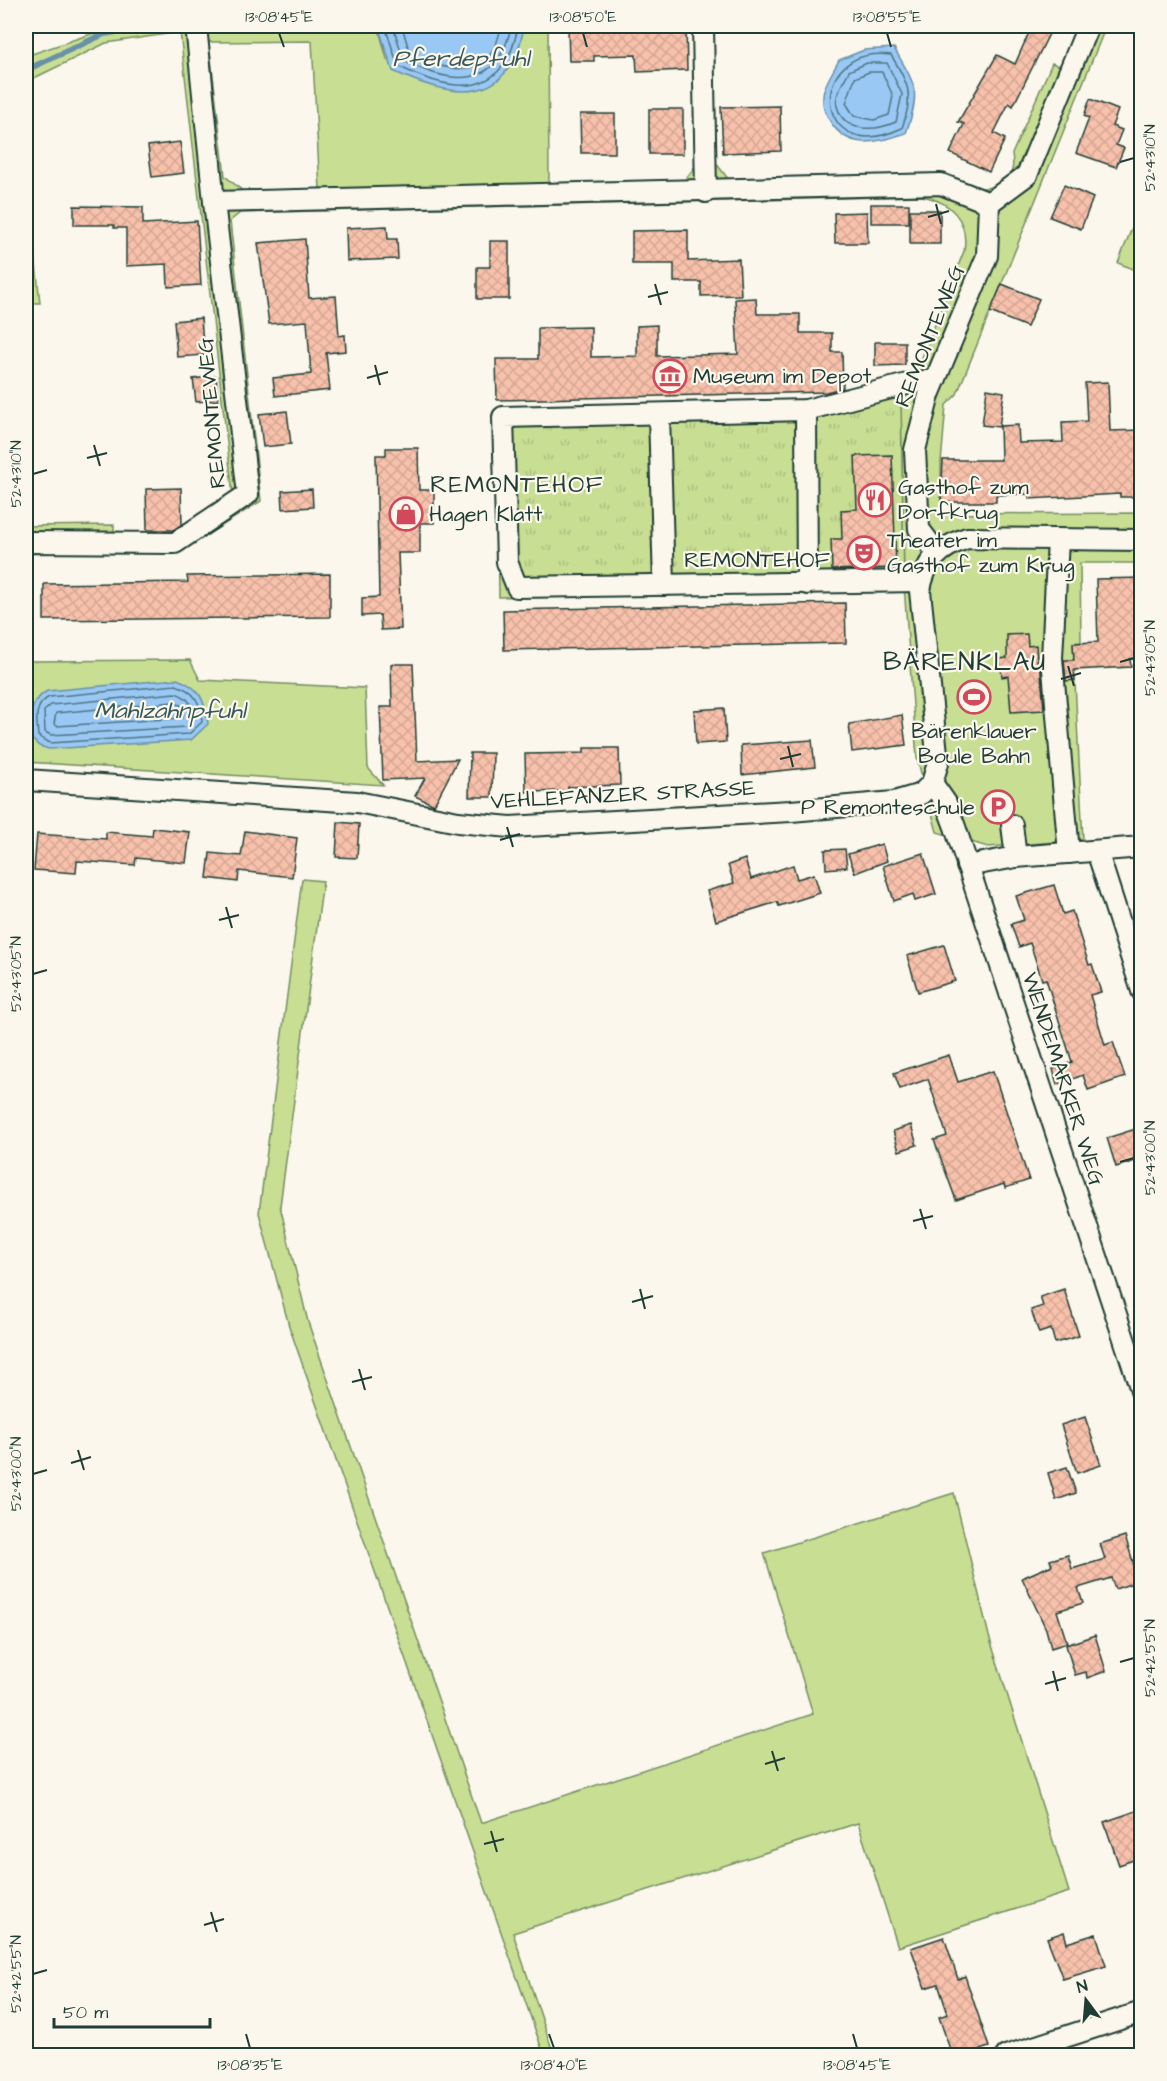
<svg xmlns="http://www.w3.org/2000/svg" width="1167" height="2081" viewBox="0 0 1167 2081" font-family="'Architects Daughter',sans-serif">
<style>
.grass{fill:#c8de93;stroke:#748e64;stroke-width:1.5;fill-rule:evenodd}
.park{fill:url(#park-tufts);stroke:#748e64;stroke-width:1.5}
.water{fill:#99c8f5;stroke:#6890a8;stroke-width:1.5}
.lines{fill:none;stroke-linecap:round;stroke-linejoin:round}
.shore{stroke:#507581;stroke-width:1.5}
.stream{stroke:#6890a8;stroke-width:6}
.building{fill:url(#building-cross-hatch);stroke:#1f3d34;stroke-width:1.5}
.minor-casing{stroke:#1f3d34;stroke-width:24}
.minor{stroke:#fbf7ec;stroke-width:20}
.ticks{fill:none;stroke:#1f3d34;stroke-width:2}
.labels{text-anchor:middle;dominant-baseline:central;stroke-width:4.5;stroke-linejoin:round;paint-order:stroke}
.street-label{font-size:22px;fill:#1f3d34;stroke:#fbf7ec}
.poi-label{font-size:22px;fill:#1f3d34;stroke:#fbf7ec;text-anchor:start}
.water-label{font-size:24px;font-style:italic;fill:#37595b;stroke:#fbf7ec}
.neighbourhood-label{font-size:24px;letter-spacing:1.5px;fill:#1f3d34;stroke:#fbf7ec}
.quarter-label{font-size:26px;letter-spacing:1.5px;fill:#1f3d34;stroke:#fbf7ec}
.neatline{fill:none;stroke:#1f3d34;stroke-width:2}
.ticks-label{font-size:15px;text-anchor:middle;fill:#1f3d34}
</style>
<defs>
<pattern id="park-tufts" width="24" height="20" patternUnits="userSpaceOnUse" patternTransform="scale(1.5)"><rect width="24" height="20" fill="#c8de93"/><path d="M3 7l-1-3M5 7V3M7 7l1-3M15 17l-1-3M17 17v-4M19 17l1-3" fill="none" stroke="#abbf7f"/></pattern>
<pattern id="building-cross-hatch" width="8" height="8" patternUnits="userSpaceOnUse" patternTransform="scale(1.5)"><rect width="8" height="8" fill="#f8c1ab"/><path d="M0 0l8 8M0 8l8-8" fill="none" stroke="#d4a794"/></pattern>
</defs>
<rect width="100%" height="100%" fill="#fbf7ec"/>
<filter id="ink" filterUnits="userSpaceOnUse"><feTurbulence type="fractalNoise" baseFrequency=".0167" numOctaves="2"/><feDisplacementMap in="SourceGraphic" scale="12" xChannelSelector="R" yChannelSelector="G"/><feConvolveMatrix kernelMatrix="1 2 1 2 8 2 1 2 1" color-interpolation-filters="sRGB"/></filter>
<g filter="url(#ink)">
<g class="grass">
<path d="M114 26H378L387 59 516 60 524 26H548L549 183 684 181 697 164 716 163 729 180 987 188C1007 182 1016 176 1012 154L1052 63 1062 67 1079 26H1106L957 394 946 405 941 463V514L1141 513V563H1080L1081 642 1073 643 1083 840 988 847 937 832 917 758 904 586 901 399 919 365 964 251C969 220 951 202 922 196L240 213 230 221 261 501 188 547 26 554V526L114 525V534H179L233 495 180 32 106 43 26 82V56ZM312 41 320 190 244 192 225 176 209 42Z"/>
<polygon points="26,166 40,303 26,303"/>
<polygon points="1141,205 1141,272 1118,263"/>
<polygon points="190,660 200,680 365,688 368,768 383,785 26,762 26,661"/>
<polygon points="302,879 323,881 280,1206 308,1322 481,1823 813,1714 764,1553 954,1493 989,1636 1069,1892 898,1947 858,1823 513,1933 554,2055 544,2055 289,1326 259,1213"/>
</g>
<polygon class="park" points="901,399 904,586 499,597 497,411"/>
<g class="water">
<path d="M378 26H524C510 107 455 100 393 71Z"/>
<path d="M894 48C916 86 921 90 906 133 878 142 849 152 830 121 824 111 821 103 824 90 827 80 834 70 839 60L864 50Z"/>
<path d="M177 679C200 687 205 700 208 724L191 740 49 749 39 746 32 739C31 719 27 703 47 691Z"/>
</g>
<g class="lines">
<g class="shore">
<path d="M385 26 398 66C454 94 505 100 518 26"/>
<path d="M393 26 404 61C452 85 499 90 511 26"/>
<path d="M402 26 410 54C451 74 492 81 501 26"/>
<path d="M891 55C909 84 914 95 902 128 812 171 805 43 891 55Z"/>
<path d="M867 63H887L902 94 896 122C875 131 844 134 837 106 834 95 844 81 849 71Z"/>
<polygon points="869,72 882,72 893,96 889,115 874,120 854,116 846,103 855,78"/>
<path d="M176 685C195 691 201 703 202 722L189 734 50 743 38 736C37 720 33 706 49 697Z"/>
<path d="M175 693C189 697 193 705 194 719L187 727 51 735 45 732 44 711 51 705Z"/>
<polygon points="174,702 182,706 183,718 57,726 54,724 56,713"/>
</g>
<polyline class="stream" points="26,70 104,34 151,26"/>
</g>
<g class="building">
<polygon points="568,26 686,26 687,70 637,72 636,55 594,56 594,61 569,61"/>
<polygon points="1032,26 1053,26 1013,106 1009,103 994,133 1005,139 989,172 950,153 964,124 958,122 997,55 1015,64"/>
<polygon points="1090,99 1118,110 1112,126 1122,130 1116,145 1124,148 1116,167 1076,153 1089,118 1084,116"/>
<polygon points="780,106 781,151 723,153 721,107"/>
<rect x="649" y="109" width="34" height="45"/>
<polygon points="580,114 615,114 615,153 581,153"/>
<polygon points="180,142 184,173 152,177 148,146"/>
<polygon points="1064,185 1093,198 1081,229 1050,217"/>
<rect x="871" y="204" width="38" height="19"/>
<polygon points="74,206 143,207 143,224 197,221 201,285 168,287 167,264 126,266 126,228 114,228 114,225 74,225"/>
<rect x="910" y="210" width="30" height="34"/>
<polygon points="867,212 868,243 835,243 834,213"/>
<polygon points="387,226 388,239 397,239 398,259 347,261 346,228"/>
<polygon points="688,230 688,261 739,259 741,295 701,296 701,282 674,282 674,264 632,264 632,231"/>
<polygon points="305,239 309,298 336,296 339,336 345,335 346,351 326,353 330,390 275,396 273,378 311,374 307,321 269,324 258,243"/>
<polygon points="490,241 509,241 509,299 477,299 477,267 490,267"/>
<polygon points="1002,284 1039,299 1027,327 990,312"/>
<polygon points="756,298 757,314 800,314 800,333 832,333 832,352 842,352 843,388 826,392 497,400 496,359 538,359 538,328 591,327 591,357 637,356 637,326 657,325 657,356 738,354 735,299"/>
<polygon points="201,318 204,355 177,357 174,321"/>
<polygon points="875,342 905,342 905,365 875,366"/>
<polygon points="216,376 218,400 196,402 193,379"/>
<polygon points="1108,382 1110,431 1142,430 1142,497 1120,497 1120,494 1029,499 1029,494 996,495 996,502 941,502 943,460 1001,460 1000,426 1018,425 1019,443 1063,442 1062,422 1087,421 1085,383"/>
<polygon points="987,389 1004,392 999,427 982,425"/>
<polygon points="287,411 291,444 263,447 259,414"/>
<polygon points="386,448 418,448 419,490 434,490 434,523 420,523 420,553 398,553 401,629 381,630 380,615 362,616 362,598 379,597 376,455 386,455"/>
<polygon points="892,455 896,568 832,570 831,539 842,539 841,510 857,509 855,456"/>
<polygon points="181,488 182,524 173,530 147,530 146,489"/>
<polygon points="312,489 313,507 283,509 282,491"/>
<polygon points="330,574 330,617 44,620 44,584 188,582 187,576"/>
<polygon points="1142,578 1142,659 1130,659 1131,667 1074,670 1075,680 1066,681 1064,660 1074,660 1073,643 1098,642 1096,579"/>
<polygon points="845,603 846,643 504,650 503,610"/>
<polygon points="1027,634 1028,646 1036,645 1037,661 1040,661 1044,710 1011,712 1008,676 1002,677 1000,659 1007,658 1007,635"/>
<polygon points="391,664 413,664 417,761 458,759 434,805 415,796 425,778 383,780 380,707 392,707"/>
<polygon points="724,708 726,742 696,744 694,710"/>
<polygon points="902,715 906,745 852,752 849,724"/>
<polygon points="812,740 815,767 742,775 741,745"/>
<polygon points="584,748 619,748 620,785 568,787 568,791 526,792 525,754 584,753"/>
<polygon points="470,753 493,753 492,797 469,797"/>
<polygon points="338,822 359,824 357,858 336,857"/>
<polygon points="153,828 190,832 186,863 136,858 135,865 77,861 76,873 34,870 37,834 106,839 106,832 152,836"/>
<polygon points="245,831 297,838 292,877 239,871 238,882 207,878 210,853 241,856"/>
<polygon points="882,844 887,861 855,873 848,854"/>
<polygon points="845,849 847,867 826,869 825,850"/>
<polygon points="923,853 936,894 915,901 913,894 894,901 883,866"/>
<polygon points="745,859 751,879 793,865 797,879 814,874 820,893 779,906 777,902 716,921 707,891 734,883 728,865"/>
<polygon points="1054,885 1063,914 1072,911 1089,965 1092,964 1101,992 1090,995 1105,1045 1113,1042 1125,1077 1088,1090 1083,1075 1057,1085 1053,1069 1072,1062 1046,979 1042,980 1030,943 1019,947 1011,924 1024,920 1016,896"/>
<polygon points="944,945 955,981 918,992 907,956"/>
<polygon points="949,1055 958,1082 993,1071 1029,1180 1005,1188 1004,1184 956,1200 934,1140 947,1136 928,1079 900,1089 894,1073"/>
<polygon points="911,1125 917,1145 899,1151 893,1131"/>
<polygon points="1142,1127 1142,1159 1116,1167 1107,1138"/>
<polygon points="1064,1289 1079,1336 1055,1343 1051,1329 1039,1333 1031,1310 1043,1306 1040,1297"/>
<polygon points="1085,1417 1101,1465 1077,1473 1061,1425"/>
<polygon points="1067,1467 1076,1493 1056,1500 1048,1473"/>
<polygon points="1125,1536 1139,1581 1115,1589 1111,1578 1078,1588 1083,1603 1057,1611 1067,1643 1051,1648 1046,1629 1022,1578 1052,1565 1050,1560 1068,1555 1072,1569 1105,1559 1100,1544"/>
<polygon points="1095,1635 1106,1671 1087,1678 1086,1672 1075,1675 1066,1645"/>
<polygon points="1142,1809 1142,1857 1119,1865 1104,1822"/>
<polygon points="1064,1932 1067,1943 1096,1934 1106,1966 1063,1979 1047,1938"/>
<polygon points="944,1937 958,1979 965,1976 989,2047 964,2055 952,2055 939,2017 948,2014 938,1984 925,1988 911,1948"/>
</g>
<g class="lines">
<g class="minor-casing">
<g id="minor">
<polyline points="196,26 214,202"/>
<polyline points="703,26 706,192"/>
<polyline points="989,203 1027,175 1088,26"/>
<polyline points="806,410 807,584"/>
<polyline points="659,414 664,585"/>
<polyline points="1058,539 1052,658 1069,853"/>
<polyline points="26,542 175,543 248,494 214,202 941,184 989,203"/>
<polyline points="937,553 919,529 915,450 929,395 987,256 989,203"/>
<polyline points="921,581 517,587 507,562 503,417 806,410 915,382 935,380"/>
<polyline points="26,780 357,802 458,822 510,827 791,811 894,802 921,794 932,783"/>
<polyline points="932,783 946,803 955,827 1142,1393"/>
<path d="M932 783 938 763 920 591C924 562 940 547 967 538L1142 540"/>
<polyline points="1012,825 1016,857"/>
<polyline points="1097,851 1142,991"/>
<polyline points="967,866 1016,857 1142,847"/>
<polyline points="1006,2056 1142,2012"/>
</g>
</g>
<use href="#minor" class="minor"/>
</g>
</g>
<path class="ticks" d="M279 33 284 47M583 33 587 47M887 33 891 47M1120 162 1134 158M936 204 941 224M928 217 949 211M655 284 661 305M648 297 668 292M375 365 380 385M367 378 388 372M94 445 100 466M87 458 107 453M33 474 47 470M1120 662 1134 658M1068 666 1074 686M1061 679 1081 673M788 746 793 767M780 759 801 754M507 827 513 847M500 840 520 834M226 907 232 928M219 920 239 915M33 974 47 970M1120 1162 1134 1158M920 1209 926 1229M913 1221 933 1216M640 1289 645 1309M632 1302 653 1296M359 1369 365 1390M352 1382 372 1377M78 1450 84 1470M71 1463 91 1457M33 1474 47 1470M1120 1662 1134 1658M1053 1671 1058 1691M1045 1684 1066 1678M772 1751 778 1771M765 1764 785 1758M491 1831 497 1852M484 1844 504 1839M211 1912 217 1932M204 1925 224 1919M33 1974 47 1970M246 2034 250 2048M549 2034 554 2048M853 2034 857 2048"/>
<defs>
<g id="museum-ring" transform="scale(1.725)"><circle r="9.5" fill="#fbf7ec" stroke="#d1495b" stroke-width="1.5"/><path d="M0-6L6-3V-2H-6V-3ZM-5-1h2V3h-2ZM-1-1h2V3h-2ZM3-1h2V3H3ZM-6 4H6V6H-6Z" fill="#d1495b"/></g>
<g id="restaurant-ring" transform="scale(1.725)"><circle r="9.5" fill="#fbf7ec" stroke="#d1495b" stroke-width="1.5"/><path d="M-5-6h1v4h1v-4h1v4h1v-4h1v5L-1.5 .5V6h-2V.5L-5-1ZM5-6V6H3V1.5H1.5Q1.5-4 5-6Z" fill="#d1495b"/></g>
<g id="shop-ring" transform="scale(1.725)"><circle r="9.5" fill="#fbf7ec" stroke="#d1495b" stroke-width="1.5"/><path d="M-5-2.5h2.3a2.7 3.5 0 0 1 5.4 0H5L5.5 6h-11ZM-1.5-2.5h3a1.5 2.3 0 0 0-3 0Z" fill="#d1495b"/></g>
<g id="theatre-ring" transform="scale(1.725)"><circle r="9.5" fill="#fbf7ec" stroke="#d1495b" stroke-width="1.5"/><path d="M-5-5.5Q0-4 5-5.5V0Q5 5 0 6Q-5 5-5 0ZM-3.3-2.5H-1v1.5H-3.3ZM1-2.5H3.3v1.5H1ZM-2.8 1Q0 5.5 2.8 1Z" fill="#d1495b"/></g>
<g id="stadium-ring" transform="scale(1.725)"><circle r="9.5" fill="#fbf7ec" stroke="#d1495b" stroke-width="1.5"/><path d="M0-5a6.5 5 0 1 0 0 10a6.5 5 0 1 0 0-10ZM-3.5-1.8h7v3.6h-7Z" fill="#d1495b"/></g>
<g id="parking-ring" transform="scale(1.725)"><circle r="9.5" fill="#fbf7ec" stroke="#d1495b" stroke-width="1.5"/><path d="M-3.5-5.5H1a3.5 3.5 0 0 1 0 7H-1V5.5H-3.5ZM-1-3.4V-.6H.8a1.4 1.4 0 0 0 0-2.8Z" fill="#d1495b"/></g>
</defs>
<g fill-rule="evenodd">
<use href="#museum-ring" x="670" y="376"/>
<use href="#restaurant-ring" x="875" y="500"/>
<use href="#shop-ring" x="406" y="514"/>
<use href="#theatre-ring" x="864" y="553"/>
<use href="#stadium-ring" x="974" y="697"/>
<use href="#parking-ring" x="998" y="807"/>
</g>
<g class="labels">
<g class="street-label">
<text transform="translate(930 336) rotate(-68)">REMONTEWEG</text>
<text transform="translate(212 413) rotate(-95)">REMONTEWEG</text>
<text x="757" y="560">REMONTEHOF</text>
<text transform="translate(623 795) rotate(-3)">VEHLEFANZER STRASSE</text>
<text transform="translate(1063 1079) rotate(72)">WENDEMARKER WEG</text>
</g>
<g class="poi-label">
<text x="693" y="376">Museum im Depot</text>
<text x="898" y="487">Gasthof zum<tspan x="898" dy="25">Dorfkrug</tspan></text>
<text x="429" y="514">Hagen Klatt</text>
<text x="887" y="540">Theater im<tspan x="887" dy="25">Gasthof zum Krug</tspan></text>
<text x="974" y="731" text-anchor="middle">Bärenklauer<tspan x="974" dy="25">Boule Bahn</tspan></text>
<text x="975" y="807" text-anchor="end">P Remonteschule</text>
</g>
<g class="water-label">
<text x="461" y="59">Pferdepfuhl</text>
<text x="170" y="711">Mahlzahnpfuhl</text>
</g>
<g class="neighbourhood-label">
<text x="517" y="485">REMONTEHOF</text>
</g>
<g class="quarter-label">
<text x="965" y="662">BÄRENKLAU</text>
</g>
</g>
<rect width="1167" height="2081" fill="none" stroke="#fbf7ec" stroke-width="66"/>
<g transform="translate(1086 2000) rotate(344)" stroke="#fbf7ec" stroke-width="4.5" paint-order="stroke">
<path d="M0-4.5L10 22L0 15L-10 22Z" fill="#1f3d34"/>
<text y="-9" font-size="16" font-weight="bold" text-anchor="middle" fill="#1f3d34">N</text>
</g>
<path d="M54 2018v9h156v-9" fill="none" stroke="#1f3d34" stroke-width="3"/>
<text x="63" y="2018" font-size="18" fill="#1f3d34" stroke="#fbf7ec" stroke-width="4.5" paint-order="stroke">50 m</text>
<rect x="33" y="33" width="1101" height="2015" class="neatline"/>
<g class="ticks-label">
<text x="279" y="22">13°08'45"E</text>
<text x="583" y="22">13°08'50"E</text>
<text x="887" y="22">13°08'55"E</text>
<text transform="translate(1150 158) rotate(-90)" y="5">52°43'10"N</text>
<text transform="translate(16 474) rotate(-90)" y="5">52°43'10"N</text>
<text transform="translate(1150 658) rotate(-90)" y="5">52°43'05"N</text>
<text transform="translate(16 974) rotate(-90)" y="5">52°43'05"N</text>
<text transform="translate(1150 1158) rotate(-90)" y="5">52°43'00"N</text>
<text transform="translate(16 1474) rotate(-90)" y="5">52°43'00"N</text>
<text transform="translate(1150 1658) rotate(-90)" y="5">52°42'55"N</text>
<text transform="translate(16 1974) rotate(-90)" y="5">52°42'55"N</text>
<text x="250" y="2070">13°08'35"E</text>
<text x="554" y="2070">13°08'40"E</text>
<text x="857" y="2070">13°08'45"E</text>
</g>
</svg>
